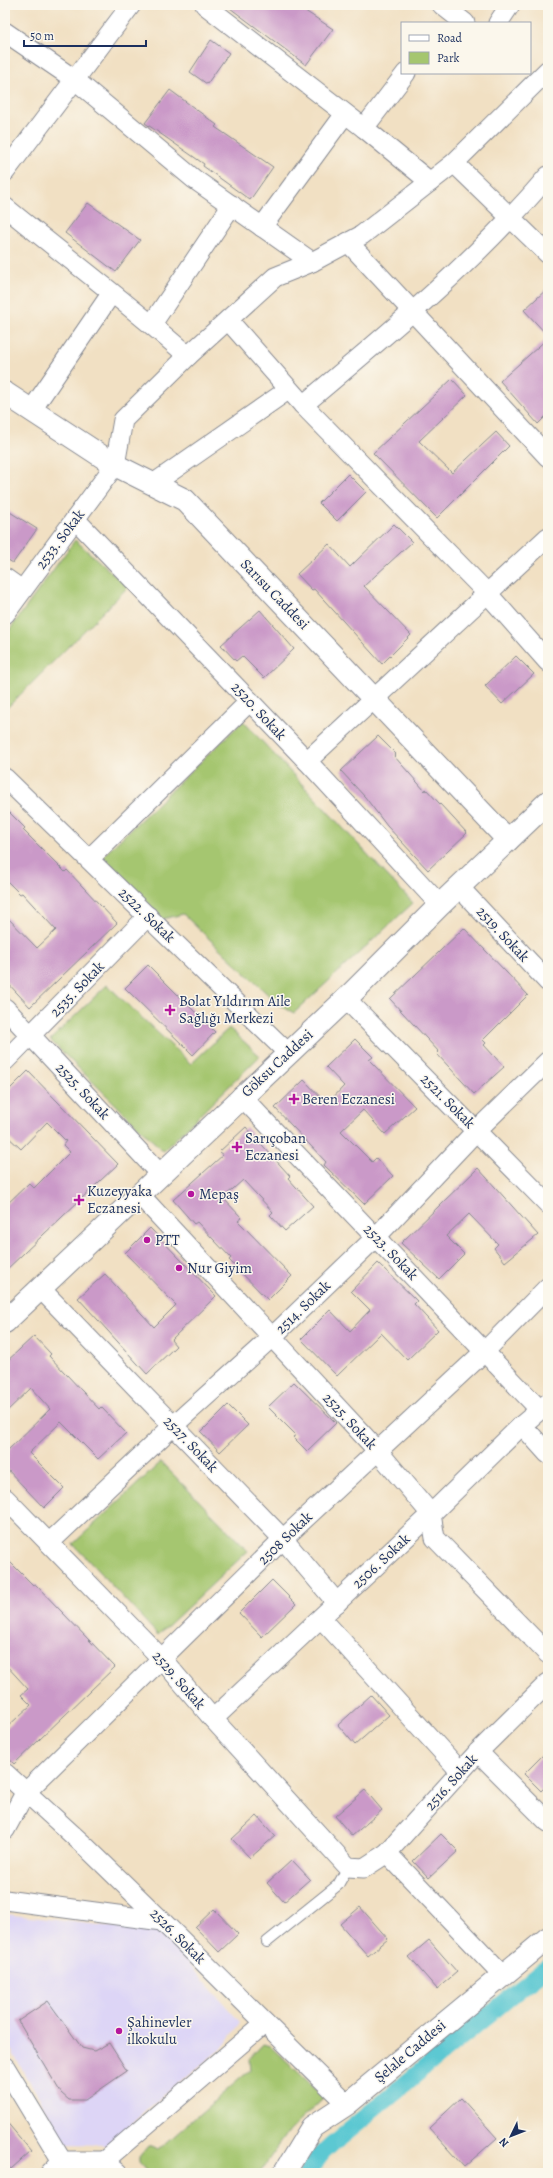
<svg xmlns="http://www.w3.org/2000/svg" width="553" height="2178" viewBox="0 0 553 2178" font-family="Alegreya,serif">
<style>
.built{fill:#ddd5f6}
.green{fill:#a5c66f;stroke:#607a66}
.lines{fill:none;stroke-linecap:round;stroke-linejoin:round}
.canal{stroke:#5bc8d2;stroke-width:17}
.building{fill:#ca99c8}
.service-casing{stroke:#868890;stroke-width:12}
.minor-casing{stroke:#868890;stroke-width:21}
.tertiary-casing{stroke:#868890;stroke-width:24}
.service{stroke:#fff;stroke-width:10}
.minor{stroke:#fff;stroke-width:19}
.tertiary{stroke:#fff;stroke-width:22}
.poi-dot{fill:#b5179e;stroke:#fbf7ec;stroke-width:1.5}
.labels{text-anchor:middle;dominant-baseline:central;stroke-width:3;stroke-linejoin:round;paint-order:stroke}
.street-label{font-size:15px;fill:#1b2f5e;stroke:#fbf7ec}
.poi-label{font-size:15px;fill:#1b2f5e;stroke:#fbf7ec;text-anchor:start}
</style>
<rect width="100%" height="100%" fill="#fbf7ec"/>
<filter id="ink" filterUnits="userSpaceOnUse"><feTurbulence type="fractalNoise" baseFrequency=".025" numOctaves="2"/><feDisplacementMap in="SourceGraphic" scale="8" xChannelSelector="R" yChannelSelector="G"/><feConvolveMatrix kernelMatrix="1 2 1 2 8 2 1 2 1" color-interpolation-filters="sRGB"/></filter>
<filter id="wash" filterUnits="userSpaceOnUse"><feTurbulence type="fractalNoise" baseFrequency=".012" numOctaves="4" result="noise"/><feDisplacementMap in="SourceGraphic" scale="16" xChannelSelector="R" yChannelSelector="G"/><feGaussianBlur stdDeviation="0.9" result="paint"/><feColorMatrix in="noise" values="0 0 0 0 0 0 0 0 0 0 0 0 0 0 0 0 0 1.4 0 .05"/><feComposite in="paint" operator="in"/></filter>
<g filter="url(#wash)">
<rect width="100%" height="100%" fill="#f1e0c3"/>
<polygon class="built" points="5,1914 158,1932 174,1947 240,2022 222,2048 150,2106 107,2145 67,2144 5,2040"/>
<g class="green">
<polygon points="75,540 128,587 5,710 5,636"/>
<polygon points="243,721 413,903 294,1013 279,1005 183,914 163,919 103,856"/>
<polygon points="107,985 191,1064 229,1028 260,1056 163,1151 50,1040"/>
<polygon points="161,1462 248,1551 158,1635 73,1544"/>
<polygon points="263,2044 271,2046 324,2097 290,2130 259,2173 148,2173 139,2163 139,2157 148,2146 158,2150 250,2070 249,2059"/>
</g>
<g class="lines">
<polyline class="canal" points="307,2173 319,2156 333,2143 548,1966"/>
</g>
<g id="blocks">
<g class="building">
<polygon points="226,5 296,5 333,29 306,65"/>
<polygon points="211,40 229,53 207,84 190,72"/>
<polygon points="170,90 217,125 215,127 273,167 250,200 203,166 204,164 145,123"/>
<polygon points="88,203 140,240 116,272 65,233"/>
<polygon points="548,288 548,336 524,310"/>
<polygon points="548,338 548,414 538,424 500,381"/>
<polygon points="452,379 467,395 419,441 452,473 496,432 509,446 437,518 373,453"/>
<polygon points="348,474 366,492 337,521 319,503"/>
<polygon points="5,509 37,529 13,563 5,558"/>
<polygon points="394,524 412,542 364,586 411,635 382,664 314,589 312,590 297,574 329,544 350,567"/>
<polygon points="260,610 294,649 264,678 242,656 236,661 221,645"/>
<polygon points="516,656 534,674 502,704 485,686"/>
<polygon points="378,736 396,754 394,756 425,791 426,789 467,833 428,870 387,826 365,797 341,771"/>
<polygon points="5,808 25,828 23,830 65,872 67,870 117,923 30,1007 5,980 5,915 37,948 56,930 22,893 20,894 5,879"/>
<polygon points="464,928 528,995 483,1040 486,1043 484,1045 504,1067 474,1094 437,1054 439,1052 390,999"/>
<polygon points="148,965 215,1032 193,1055 125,988"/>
<polygon points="355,1039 373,1057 369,1060 415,1107 385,1134 363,1110 341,1131 372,1162 376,1158 393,1176 364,1204 324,1165 326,1162 275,1108 304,1080 327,1104 344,1086 326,1067"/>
<polygon points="28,1071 118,1164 5,1271 5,1206 29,1183 34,1188 70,1152 63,1145 66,1141 47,1122 21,1149 5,1134 5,1094"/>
<polygon points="246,1127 290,1176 288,1178 313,1206 285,1231 270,1215 273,1212 243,1180 223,1198 242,1218 238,1221 292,1276 268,1300 229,1260 231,1258 197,1222 194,1224 173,1200 223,1155 219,1152"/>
<polygon points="478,1168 538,1235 505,1262 494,1248 498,1244 469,1214 446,1236 464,1254 439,1279 401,1243"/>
<polygon points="150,1228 216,1296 171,1340 176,1346 147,1374 78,1298 105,1274 154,1327 176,1305 125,1253"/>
<polygon points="378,1263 417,1301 414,1304 438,1330 407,1360 381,1333 337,1376 301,1339 330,1310 350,1331 370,1310 351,1291"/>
<polygon points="34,1336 51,1354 49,1356 99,1409 101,1407 126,1433 98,1459 61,1422 29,1453 64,1488 44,1508 5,1467 5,1453 50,1409 31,1388 5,1413 5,1363"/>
<polygon points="294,1382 336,1423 307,1451 293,1437 296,1435 268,1407"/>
<polygon points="228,1405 248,1425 220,1452 201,1432"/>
<polygon points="5,1557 33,1585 35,1584 115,1667 14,1764 5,1754 5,1729 31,1705 21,1695 28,1689 5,1664"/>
<polygon points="272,1580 296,1604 262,1637 239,1613"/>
<polygon points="371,1695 389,1715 355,1745 338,1725"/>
<polygon points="548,1750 548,1784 541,1791 524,1774"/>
<polygon points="365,1790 382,1810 352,1836 335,1816"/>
<polygon points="257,1816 275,1836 250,1858 232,1839"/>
<polygon points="441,1834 458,1851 429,1878 413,1861"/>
<polygon points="292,1860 310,1879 284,1902 267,1883"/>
<polygon points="360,1907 388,1939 368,1956 340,1924"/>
<polygon points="214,1909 238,1934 219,1952 195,1927"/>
<polygon points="429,1940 457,1972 437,1989 409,1957"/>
<polygon points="48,2001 82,2048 94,2051 109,2043 127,2071 85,2100 69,2100 61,2093 18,2021"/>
<polygon points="461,2098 497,2138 464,2167 429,2128"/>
<polygon points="5,2120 31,2151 11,2169 5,2163"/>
</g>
</g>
</g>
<g filter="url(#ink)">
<use href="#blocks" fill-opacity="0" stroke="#868890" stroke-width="1"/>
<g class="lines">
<g class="service-casing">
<polyline id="service" points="267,1942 338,1885 348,1867"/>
</g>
<g class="minor-casing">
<g id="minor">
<polyline points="205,5 364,128 430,182"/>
<polyline points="442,5 465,23"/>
<polyline points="498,23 510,5"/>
<polyline points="5,32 74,79 194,179 312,262"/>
<polyline points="364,128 406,73"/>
<polyline points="454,163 548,254"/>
<polyline points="5,172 131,5"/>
<path d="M5 207C66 257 129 304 188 356"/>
<polyline points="262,227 345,114"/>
<polyline points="348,242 548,457"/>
<polyline points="228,320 303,405 487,593 548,662"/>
<polyline points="152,324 232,205"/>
<path d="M303 405C389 333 475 262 548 176"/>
<polyline points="31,411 111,294"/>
<polyline points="153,484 288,390"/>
<polyline points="75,519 307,761 440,905"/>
<polyline points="5,578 22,590"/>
<polyline points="5,614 115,465 123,420 188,356 275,277 312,262 362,235 454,163 548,70"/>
<polyline points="307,761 548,537"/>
<polyline points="5,778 288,1053"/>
<polyline points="89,859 250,701"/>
<polyline points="459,887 548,982"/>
<polyline points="346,999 548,1204"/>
<polyline points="5,1008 160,1174"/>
<polyline points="5,1061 148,916"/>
<polyline points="241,1096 540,1410"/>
<polyline points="139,1194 377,1450 431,1514 435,1538 548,1654"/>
<polyline points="40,1288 283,1539 337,1603"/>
<polyline points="522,1425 548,1454"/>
<polyline points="5,1498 162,1659 213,1719 348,1867 364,1868 387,1853 478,1752 548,1683"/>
<polyline points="49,1543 174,1425 271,1338 376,1237 477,1130 548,1061"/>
<polyline points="321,1618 460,1771"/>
<polyline points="213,1719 431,1514 522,1425 548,1403"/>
<polyline points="478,1752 548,1822"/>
<polyline points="5,1773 86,1847 162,1921 347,2104"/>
<polyline points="5,1830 25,1793 283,1539 485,1351 548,1287"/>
<polyline points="387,1853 502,1974"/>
<polyline points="5,1900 162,1921"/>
<polyline points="5,2067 62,2161 104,2161 118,2173"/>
<polyline points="104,2161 265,2023"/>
<polyline points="50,2173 62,2161"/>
</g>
</g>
<g class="tertiary-casing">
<g id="tertiary">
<polyline points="5,393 115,465 185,500 508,840"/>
<polyline points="5,1322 346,999 440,905 548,802"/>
<polyline points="284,2173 312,2127 347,2104 548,1938"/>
</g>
</g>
<use href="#service" class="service"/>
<use href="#minor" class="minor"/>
<use href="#tertiary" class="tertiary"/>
</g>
</g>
<g class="poi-dot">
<path d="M168 1004h4v4h4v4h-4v4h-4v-4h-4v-4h4z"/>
<path d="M292 1093h4v4h4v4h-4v4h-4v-4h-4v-4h4z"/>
<path d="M235 1141h4v4h4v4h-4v4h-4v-4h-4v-4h4z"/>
<circle cx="191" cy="1194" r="4"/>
<path d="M77 1194h4v4h4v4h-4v4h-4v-4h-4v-4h4z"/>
<circle cx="147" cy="1240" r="4"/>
<circle cx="179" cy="1268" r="4"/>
<circle cx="119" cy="2031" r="4"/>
</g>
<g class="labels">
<g class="street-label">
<text transform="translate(60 539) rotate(-53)">2533. Sokak</text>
<text transform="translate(275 594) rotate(46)">Sarısu Caddesi</text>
<text transform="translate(259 711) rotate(47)">2520. Sokak</text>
<text transform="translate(147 915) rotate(44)">2522. Sokak</text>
<text transform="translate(503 934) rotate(47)">2519. Sokak</text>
<text transform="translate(77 989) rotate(-46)">2535. Sokak</text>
<text transform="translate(277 1063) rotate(-43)">Göksu Caddesi</text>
<text transform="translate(83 1091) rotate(47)">2525. Sokak</text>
<text transform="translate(448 1101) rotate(45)">2521. Sokak</text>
<text transform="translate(391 1252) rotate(46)">2523. Sokak</text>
<text transform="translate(303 1307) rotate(-44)">2514. Sokak</text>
<text transform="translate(350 1421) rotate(47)">2525. Sokak</text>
<text transform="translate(191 1444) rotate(46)">2527. Sokak</text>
<text transform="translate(285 1538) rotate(-44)">2508 Sokak</text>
<text transform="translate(381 1561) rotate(-43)">2506. Sokak</text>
<text transform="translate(179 1680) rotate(49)">2529. Sokak</text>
<text transform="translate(451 1782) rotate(-48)">2516. Sokak</text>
<text transform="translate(178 1936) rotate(45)">2526. Sokak</text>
<text transform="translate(410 2051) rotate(-40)">Şelale Caddesi</text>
</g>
<g class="poi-label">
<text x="179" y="1001">Bolat Yıldırım Aile<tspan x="179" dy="17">Sağlığı Merkezi</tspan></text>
<text x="302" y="1099">Beren Eczanesi</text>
<text x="245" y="1138">Sarıçoban<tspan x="245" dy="17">Eczanesi</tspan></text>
<text x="87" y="1191">Kuzeyyaka<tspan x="87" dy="17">Eczanesi</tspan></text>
<text x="199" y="1194">Mepaş</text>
<text x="155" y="1240">PTT</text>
<text x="187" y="1268">Nur Giyim</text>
<text x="127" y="2022">Şahinevler<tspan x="127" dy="17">ilkokulu</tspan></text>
</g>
</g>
<rect width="553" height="2178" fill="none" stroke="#fbf7ec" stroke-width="20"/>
<rect x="401" y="22" width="130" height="52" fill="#fbf7ec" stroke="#a1a7b3"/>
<rect x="409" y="35" width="20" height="6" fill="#ffffff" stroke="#a1a7b3"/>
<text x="437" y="42" font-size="12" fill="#1b2f5e">Road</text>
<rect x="409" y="52" width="20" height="12" fill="#a5c66f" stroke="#a1a7b3"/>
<text x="437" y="62" font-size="12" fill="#1b2f5e">Park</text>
<g transform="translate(511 2136) rotate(227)" stroke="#fbf7ec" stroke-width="3" paint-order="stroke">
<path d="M0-3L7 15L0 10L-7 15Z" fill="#1b2f5e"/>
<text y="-6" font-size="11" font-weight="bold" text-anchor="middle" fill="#1b2f5e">N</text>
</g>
<path d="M24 40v6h122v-6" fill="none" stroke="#1b2f5e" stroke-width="2"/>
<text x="30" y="40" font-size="12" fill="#1b2f5e" stroke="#fbf7ec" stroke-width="3" paint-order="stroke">50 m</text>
</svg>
